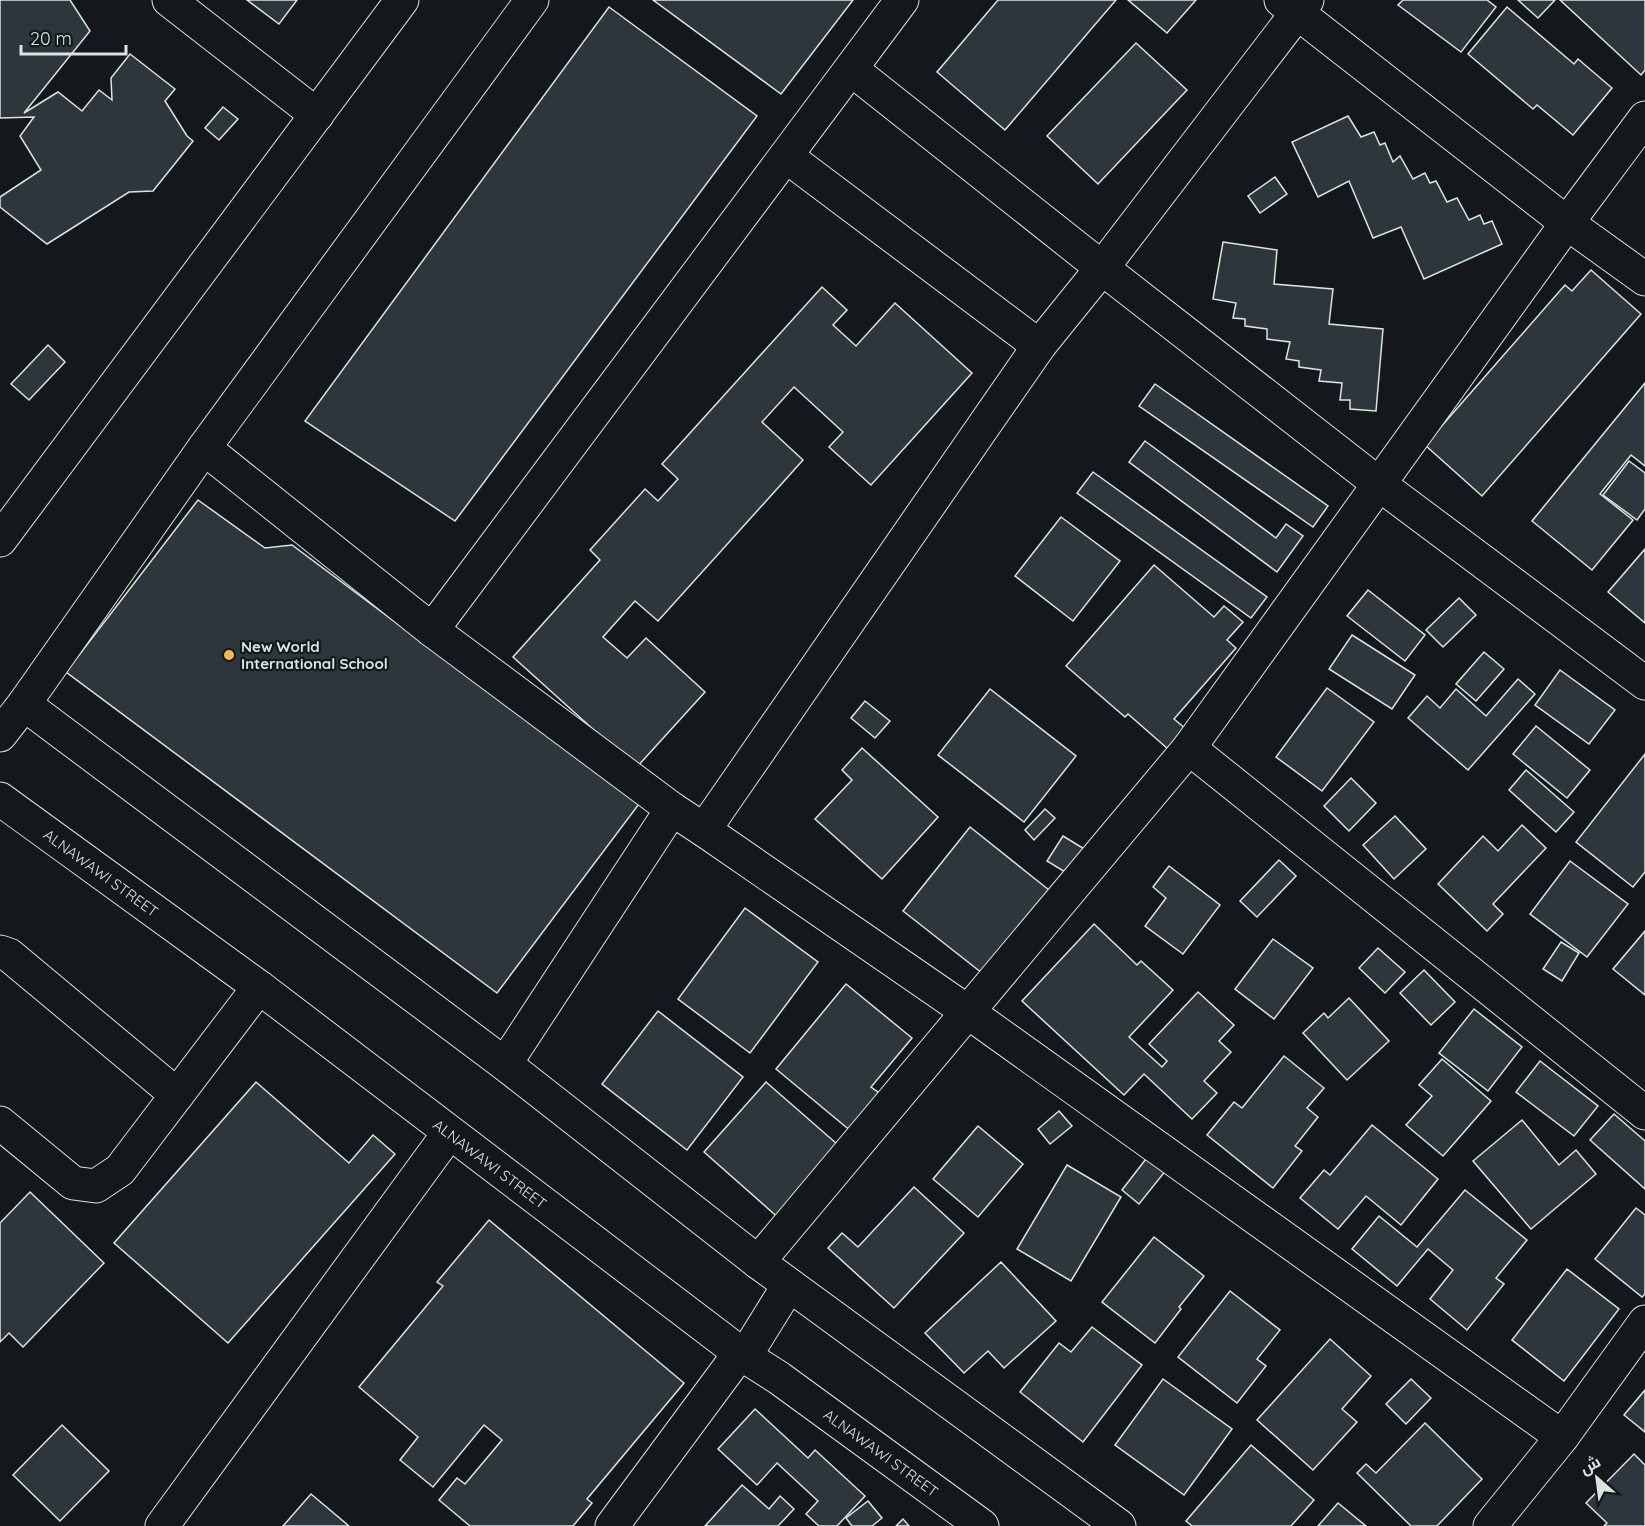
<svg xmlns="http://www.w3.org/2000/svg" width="1645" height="1526" viewBox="0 0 1645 1526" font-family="Quicksand,Cairo,sans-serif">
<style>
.building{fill:#2c363c;stroke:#d8e6dc;stroke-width:1.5}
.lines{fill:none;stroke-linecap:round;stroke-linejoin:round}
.minor-casing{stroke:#d8e6dc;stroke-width:35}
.minor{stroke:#14181c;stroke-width:33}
.poi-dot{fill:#ffb74d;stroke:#14181c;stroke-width:2}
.labels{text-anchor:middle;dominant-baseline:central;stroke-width:4.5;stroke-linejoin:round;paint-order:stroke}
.poi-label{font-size:15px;font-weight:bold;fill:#d8e6dc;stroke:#14181c;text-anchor:start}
.street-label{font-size:15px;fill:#d8e6dc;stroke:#14181c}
</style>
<rect width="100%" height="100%" fill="#14181c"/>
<g class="building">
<polygon points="0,0 70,0 90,31 24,113 58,92 82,111 99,90 112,100 111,78 130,54 175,89 165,101 187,136 193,141 153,191 129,192 47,244 0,207 0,197 41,170 20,136 34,117 0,118"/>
<polygon points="247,0 297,0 279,24"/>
<polygon points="653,0 853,0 781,94"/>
<polygon points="998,0 1116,0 1005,130 937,72"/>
<polygon points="1128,0 1196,0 1167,33"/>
<polygon points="1403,0 1487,0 1496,7 1461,52 1398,5"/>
<polygon points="1518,0 1555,0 1538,18"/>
<polygon points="1560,0 1645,0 1645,70 1641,75"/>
<polygon points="609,7 757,116 455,521 305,421"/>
<polygon points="1507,7 1574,64 1578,59 1612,88 1573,135 1537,105 1533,109 1468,54"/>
<polygon points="1136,43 1187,90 1098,184 1047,136"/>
<polygon points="223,107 238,119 219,140 205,128"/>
<polygon points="1348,116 1361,137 1374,132 1380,145 1385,143 1393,162 1400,156 1413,179 1425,173 1430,183 1436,181 1447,202 1457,198 1469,220 1480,215 1484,224 1492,221 1502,244 1424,279 1401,227 1373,238 1349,181 1318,197 1292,142"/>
<polygon points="1275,177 1287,194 1260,213 1248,196"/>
<polygon points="1223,242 1277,250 1274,284 1333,289 1329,324 1383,329 1376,411 1350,409 1350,400 1340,400 1342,383 1319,381 1321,370 1299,367 1299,361 1286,359 1290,342 1267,339 1267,329 1245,326 1245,319 1233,318 1236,303 1213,299"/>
<polygon points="1591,270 1641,314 1482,496 1425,445 1565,285 1572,291"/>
<polygon points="822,287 847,310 833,325 856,346 895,303 972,373 871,485 829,447 843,432 794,387 762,422 803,460 658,621 635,601 603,637 627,658 646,638 705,692 636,768 513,657 600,560 590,550 645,489 658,501 678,479 662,464"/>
<polygon points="48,345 65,362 29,400 11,384"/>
<polygon points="1645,383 1645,466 1631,455 1600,494 1633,520 1592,570 1532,521"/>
<polygon points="1155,384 1328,506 1313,527 1139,406"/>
<polygon points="1145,441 1276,538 1286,524 1303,536 1277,572 1129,462"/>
<polygon points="1629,461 1645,473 1645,509 1637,520 1603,495"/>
<polygon points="1093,472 1267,597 1251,618 1077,493"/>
<polygon points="198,500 265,548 292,545 639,804 497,993 66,672"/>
<polygon points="1061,517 1120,561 1073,621 1015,576"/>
<polygon points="1645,549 1645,623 1608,592"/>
<polygon points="1154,565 1214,617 1224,606 1243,622 1227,640 1236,648 1174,719 1186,729 1168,749 1128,714 1125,717 1066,666"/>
<polygon points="1368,590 1425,635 1405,661 1347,616"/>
<polygon points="1459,598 1476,615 1443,647 1426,630"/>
<polygon points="1352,635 1415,675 1392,709 1329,669"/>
<polygon points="1484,652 1504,669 1476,701 1456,684"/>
<polygon points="1560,670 1615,710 1589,744 1535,705"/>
<polygon points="1518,679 1535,694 1468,770 1408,718 1427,696 1440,708 1456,689 1486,716"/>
<polygon points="1327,688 1374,722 1322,791 1276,757"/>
<polygon points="990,689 1076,756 1024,822 938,755"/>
<polygon points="865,701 890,721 875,738 851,718"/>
<polygon points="1536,726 1590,770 1567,798 1513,754"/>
<polygon points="862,748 938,817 882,879 815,819 852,780 842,770"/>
<polygon points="1645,754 1645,872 1633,887 1576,842"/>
<polygon points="1526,770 1574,812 1556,832 1509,790"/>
<polygon points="1351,778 1376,803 1349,831 1324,806"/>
<polygon points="1045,809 1055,818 1034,840 1025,830"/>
<polygon points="1395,816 1426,849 1394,879 1363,845"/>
<polygon points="1522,825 1546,848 1493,904 1503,914 1487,931 1438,884 1483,836 1498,851"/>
<polygon points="970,827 1049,890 982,973 903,911"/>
<polygon points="1063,836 1086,850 1070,875 1047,861"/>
<polygon points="1279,860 1296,876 1257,917 1240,901"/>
<polygon points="1570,861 1628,904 1587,957 1530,914"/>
<polygon points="1169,866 1220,905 1183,954 1145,926 1166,898 1153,887"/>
<polygon points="745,908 818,962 750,1053 678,999"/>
<polygon points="1094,924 1137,965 1141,961 1173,990 1129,1037 1162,1067 1167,1061 1149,1044 1198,992 1234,1025 1219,1041 1231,1052 1204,1081 1217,1093 1192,1119 1144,1074 1124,1095 1022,1001"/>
<polygon points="1645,931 1645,995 1613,969"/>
<polygon points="1273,939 1313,968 1274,1019 1235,989"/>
<polygon points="1561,942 1579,953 1562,981 1543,969"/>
<polygon points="1378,948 1405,972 1385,993 1359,968"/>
<polygon points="1424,970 1455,1002 1431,1025 1400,993"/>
<polygon points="846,984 912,1038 871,1087 882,1095 852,1132 776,1069"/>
<polygon points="1349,998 1389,1041 1347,1080 1303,1033 1324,1013 1328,1018"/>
<polygon points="1474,1009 1522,1047 1488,1091 1439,1053"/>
<polygon points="658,1011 743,1077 687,1150 602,1084"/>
<polygon points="1284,1056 1324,1088 1307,1108 1318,1117 1295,1146 1302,1151 1273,1188 1207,1135 1234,1102 1242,1108"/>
<polygon points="1442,1059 1491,1101 1443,1156 1406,1125 1432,1096 1419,1085"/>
<polygon points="1540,1061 1598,1106 1574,1136 1516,1092"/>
<polygon points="256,1082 349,1163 373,1135 395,1154 228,1343 114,1243"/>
<polygon points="766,1082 845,1151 782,1221 704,1152"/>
<polygon points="1059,1111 1072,1126 1050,1144 1038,1129"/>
<polygon points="1614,1114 1645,1141 1645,1189 1590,1140"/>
<polygon points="1522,1120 1559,1165 1576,1150 1596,1174 1531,1229 1473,1161"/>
<polygon points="1372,1125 1438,1179 1401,1225 1366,1196 1338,1229 1300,1198 1324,1170 1330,1175"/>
<polygon points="978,1126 1023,1164 978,1217 933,1179"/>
<polygon points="1149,1155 1167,1169 1139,1204 1122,1190"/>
<polygon points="1067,1165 1121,1197 1071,1281 1017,1249"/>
<polygon points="914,1187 964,1233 894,1308 828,1248 842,1233 858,1247"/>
<polygon points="1465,1190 1527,1240 1496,1278 1504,1284 1467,1330 1430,1299 1453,1270 1428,1249 1397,1286 1352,1249 1379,1216 1417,1247"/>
<polygon points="30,1192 104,1263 23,1347 9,1333 0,1342 0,1223"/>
<polygon points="1636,1208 1645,1215 1645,1294 1642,1297 1595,1259"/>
<polygon points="489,1220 684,1383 587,1499 592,1503 573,1526 470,1526 439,1500 457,1478 465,1484 502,1440 484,1425 433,1487 400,1460 418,1437 359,1387 443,1286 437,1282"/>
<polygon points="1154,1237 1204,1276 1179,1307 1181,1309 1155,1343 1102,1302"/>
<polygon points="1001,1262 1056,1321 1004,1368 988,1351 964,1373 925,1333"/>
<polygon points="1567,1269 1619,1309 1564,1381 1512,1340"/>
<polygon points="1230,1291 1280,1330 1257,1359 1266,1366 1237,1403 1178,1357"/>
<polygon points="1092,1327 1142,1365 1083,1442 1020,1392 1059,1343 1071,1352"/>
<polygon points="1330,1339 1371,1376 1342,1409 1357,1422 1313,1470 1257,1420"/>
<polygon points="1163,1379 1232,1429 1184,1495 1115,1445"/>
<polygon points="1411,1379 1431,1398 1406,1424 1386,1404"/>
<polygon points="1645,1390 1645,1432 1624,1415"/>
<polygon points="755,1409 808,1458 815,1450 865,1496 837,1526 819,1526 806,1514 818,1501 777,1463 757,1485 718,1449"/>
<polygon points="1425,1423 1482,1479 1437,1526 1411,1526 1357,1473 1366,1464 1376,1473"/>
<polygon points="62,1425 109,1471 60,1521 13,1475"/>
<polygon points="1251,1445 1314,1500 1291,1526 1192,1526 1186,1521"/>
<polygon points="1634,1454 1645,1465 1645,1526 1604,1526 1607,1523 1586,1503"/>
<polygon points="742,1485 769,1509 780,1496 794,1509 778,1526 705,1526"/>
<polygon points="311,1494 349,1526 283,1526"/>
<polygon points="868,1501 882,1518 872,1526 852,1526 846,1518"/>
<polygon points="1338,1503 1366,1526 1318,1526"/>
<polygon points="903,1519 909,1526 896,1526"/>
</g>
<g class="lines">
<g class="minor-casing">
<g id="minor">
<polyline points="169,0 317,115"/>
<polyline points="1281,0 1567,223 1645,279"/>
<polyline points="851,69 1102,268 1379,484 1645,683"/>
<polyline points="1645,118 1567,223 1189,748 1645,1113"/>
<polyline points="786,156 1039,346"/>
<polyline points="204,448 432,630 672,809"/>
<polyline points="0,540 402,0"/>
<polyline points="432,630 902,0"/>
<polyline points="24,704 505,1064 758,1262 1119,1526"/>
<polyline points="0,735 24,704 204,448 532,0"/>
<polyline points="0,799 259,987 740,1353 779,1378 982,1526"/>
<polyline points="704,830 968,1012 1562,1437"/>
<polyline points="0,952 9,955 177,1095"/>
<polyline points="505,1064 672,809 704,830 1039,346 1102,268 1307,0"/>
<polyline points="0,1123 73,1183 96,1186 120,1170 259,987"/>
<polyline points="758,1262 1189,748"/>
<polyline points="745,1356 789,1285"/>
<polyline points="162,1526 449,1133"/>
<polyline points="612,1526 740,1353"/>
<polyline points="1490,1526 1562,1437 1645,1322"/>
</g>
</g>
<use href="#minor" class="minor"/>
</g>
<circle class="poi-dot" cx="229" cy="655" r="6"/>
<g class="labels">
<g class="poi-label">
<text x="241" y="646">New World<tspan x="241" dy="17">International School</tspan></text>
</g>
<g class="street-label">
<text transform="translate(101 873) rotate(36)">ALNAWAWI STREET</text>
<text transform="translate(490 1164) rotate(37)">ALNAWAWI STREET</text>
<text transform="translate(881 1453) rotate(36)">ALNAWAWI STREET</text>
</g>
</g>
<g transform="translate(1597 1478) rotate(332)" stroke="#14181c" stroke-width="4.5" paint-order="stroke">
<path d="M0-4.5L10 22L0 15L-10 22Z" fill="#d8e6dc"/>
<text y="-9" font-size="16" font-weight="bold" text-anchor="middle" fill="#d8e6dc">ش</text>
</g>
<path d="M21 45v9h105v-9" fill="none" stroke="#d8e6dc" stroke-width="3"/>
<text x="30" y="45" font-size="18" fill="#d8e6dc" stroke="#14181c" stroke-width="4.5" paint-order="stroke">20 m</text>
</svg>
